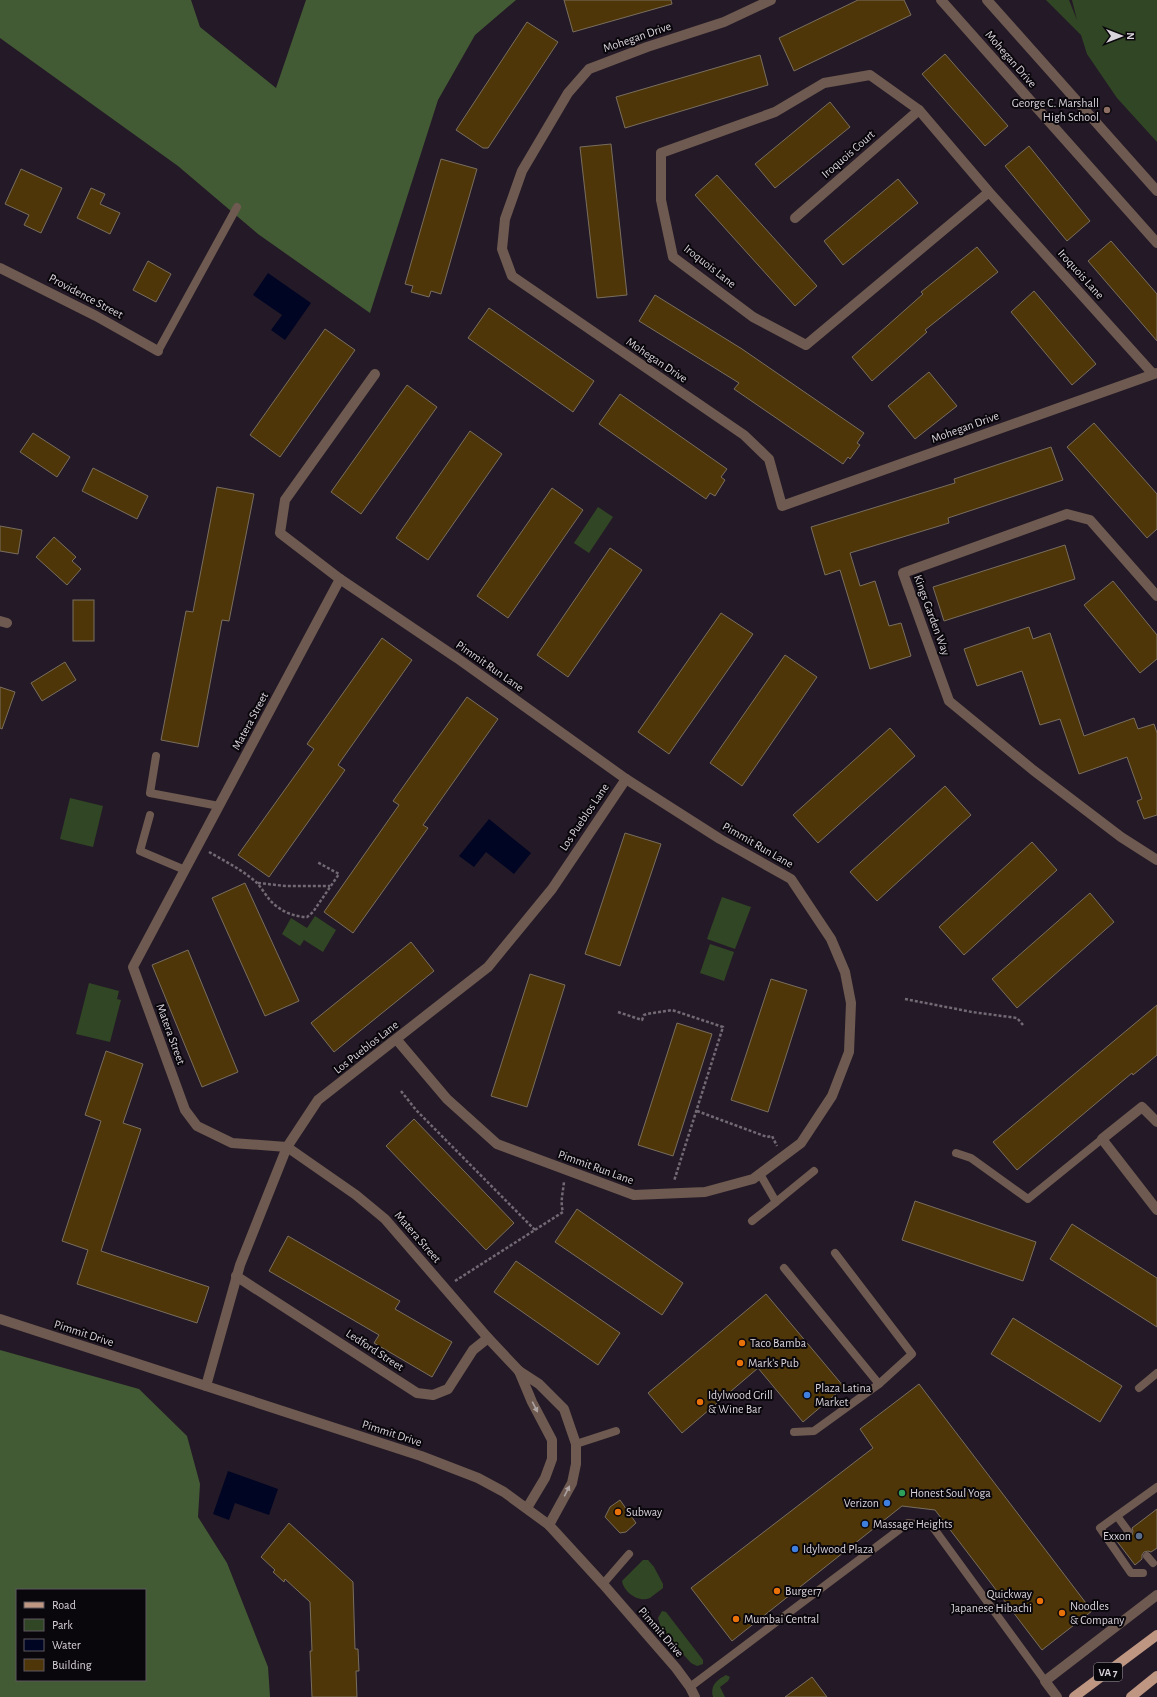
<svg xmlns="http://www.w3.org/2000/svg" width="1157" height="1697" viewBox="0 0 1157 1697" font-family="'Alegreya Sans',sans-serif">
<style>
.green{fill:#314624}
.forest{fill:#435b34;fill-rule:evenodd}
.water{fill:#000524}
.building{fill:#4e3609;stroke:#796e5e}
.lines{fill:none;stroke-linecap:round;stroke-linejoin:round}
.path{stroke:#716974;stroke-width:2.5;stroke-dasharray:3 2;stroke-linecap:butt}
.service{stroke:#6e5a50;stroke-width:8}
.minor{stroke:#6e5a50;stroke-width:10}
.tertiary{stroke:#6e5a50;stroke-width:10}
.primary{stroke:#bf9681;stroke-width:10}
.oneway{fill:#aea3a3}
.education-dot{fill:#8d6e63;stroke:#0a070c;stroke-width:1.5}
.food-dot{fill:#e8710a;stroke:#0a070c;stroke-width:1.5}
.shop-dot{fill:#3f7fe0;stroke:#0a070c;stroke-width:1.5}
.leisure-dot{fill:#2e9e5b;stroke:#0a070c;stroke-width:1.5}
.service-dot{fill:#5c6f8a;stroke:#0a070c;stroke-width:1.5}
.labels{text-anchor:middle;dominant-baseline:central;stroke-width:4;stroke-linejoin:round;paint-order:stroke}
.shield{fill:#0a070c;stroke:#9b969d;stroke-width:1}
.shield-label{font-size:11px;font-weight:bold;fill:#d9d3db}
.street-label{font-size:12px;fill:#d9d3db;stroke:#0a070c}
.poi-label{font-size:12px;fill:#d9d3db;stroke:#0a070c;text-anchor:start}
</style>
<rect width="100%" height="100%" fill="#241a27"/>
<g class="green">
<polygon points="1046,0 1069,0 1077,20 1072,0 1157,0 1157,142 1117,98 1087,54 1081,35"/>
<polygon points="598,507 613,517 589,553 574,543"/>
<polygon points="70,798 103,806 93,847 60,839"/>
<polygon points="722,897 751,907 735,949 707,939"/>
<polygon points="315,916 336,930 323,952 304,940 300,946 282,934 291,918 307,928"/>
<polygon points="710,944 734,952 724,981 700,973"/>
<polygon points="89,983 119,991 117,999 121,1000 110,1042 76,1034"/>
<path d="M643 1560H648L654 1567 663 1584V1588C659 1591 654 1595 650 1598 638 1603 624 1592 622 1581Z"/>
<polygon points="662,1611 666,1612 703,1660 703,1664 697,1666 691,1663 662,1631 658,1618"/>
<path d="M726 1675 730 1677 728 1681 720 1687 725 1697H713C710 1685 717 1680 726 1675Z"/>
</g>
<g class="forest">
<polygon points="0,0 191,0 200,27 276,88 306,0 516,0 475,35 438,100 370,313 258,234 178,166 0,38"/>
<path d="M0 1350 139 1389 187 1436 200 1484 198 1517 227 1563 268 1667 270 1697H0ZM17 1590H145V1680H17Z"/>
</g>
<g class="water">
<polygon points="268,273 311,303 285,340 271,330 282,315 253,295"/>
<polygon points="489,819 531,853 514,874 486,852 474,867 459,856"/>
<polygon points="228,1471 278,1489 269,1515 235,1503 229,1520 213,1514"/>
</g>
<g class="building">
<polygon points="564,0 671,0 672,4 573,32"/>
<polygon points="858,0 904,0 911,15 794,71 779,38"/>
<polygon points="527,22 558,42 488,148 483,148 456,130"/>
<polygon points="945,54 1008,126 985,146 922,74"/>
<polygon points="760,55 768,85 625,128 616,97"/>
<polygon points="830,102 850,127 775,188 755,164"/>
<polygon points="611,144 627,295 597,298 580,147"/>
<polygon points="1029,146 1090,221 1067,241 1005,166"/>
<polygon points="441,159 477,169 441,294 431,291 429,297 411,292 413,286 405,284"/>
<polygon points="21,169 62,188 41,233 24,225 29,215 5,204"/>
<polygon points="717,175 817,286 795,306 695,195"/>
<polygon points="898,179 918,203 843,265 824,241"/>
<polygon points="91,188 105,194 100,204 120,213 110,234 77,218"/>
<polygon points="1111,241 1157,294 1157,341 1088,261"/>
<polygon points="977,247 998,272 925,330 927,332 872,381 852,357 923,294 921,292"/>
<polygon points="148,261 171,274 156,302 133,290"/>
<polygon points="1034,291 1096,364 1072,385 1011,312"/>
<polygon points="655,295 742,349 864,433 857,443 860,445 850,459 848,457 843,464 734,389 739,383 639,321"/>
<polygon points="489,308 594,381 573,412 468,338"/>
<polygon points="325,329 355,350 280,457 250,435"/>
<polygon points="929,372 957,406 915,439 888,406"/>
<polygon points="407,385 437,407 361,514 331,492"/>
<polygon points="620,394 727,469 721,477 725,480 715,496 710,493 706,499 599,424"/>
<polygon points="1094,423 1157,494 1157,529 1147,538 1067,447"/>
<polygon points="470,431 502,454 428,560 396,538"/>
<polygon points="33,433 70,457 57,477 20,452"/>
<polygon points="1051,447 1063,480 948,518 949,523 850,553 860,586 875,581 889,626 901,623 911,656 870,669 840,570 825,575 811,527 955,483 954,479"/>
<polygon points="93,468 148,496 137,519 82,491"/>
<polygon points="217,487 254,494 229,621 222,620 198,747 161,740 186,611 193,612"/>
<polygon points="552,488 583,510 508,618 477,596"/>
<polygon points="0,526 22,530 18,554 0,551"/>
<polygon points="54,537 76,557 72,561 81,569 67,585 36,557"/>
<polygon points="1065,545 1075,579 944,621 933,587"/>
<polygon points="610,548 642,570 568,677 537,655"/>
<polygon points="1113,581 1157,635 1157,659 1140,673 1084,605"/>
<rect x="73" y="600" width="21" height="41"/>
<polygon points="721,613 753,634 669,754 638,732"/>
<polygon points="1029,627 1033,639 1050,633 1084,736 1134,718 1138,729 1154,724 1157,733 1157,815 1144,819 1137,801 1142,799 1127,757 1079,774 1060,719 1040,725 1022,671 977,686 964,649"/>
<polygon points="382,638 412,660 338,765 345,770 269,877 238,855 314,749 307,744"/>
<polygon points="785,655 817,677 742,786 710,763"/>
<polygon points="65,662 76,680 42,701 31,683"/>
<polygon points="0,687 15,692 2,729 0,728"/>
<polygon points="467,697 498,719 423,825 428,828 353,933 324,912 399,805 393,801"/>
<polygon points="890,728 915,756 818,843 793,815"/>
<polygon points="945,786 971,815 877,901 850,872"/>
<polygon points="625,833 661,844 620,966 585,954"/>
<polygon points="1032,842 1057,870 964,955 939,927"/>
<polygon points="245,883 299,1001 265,1016 212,898"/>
<polygon points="1090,893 1114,922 1017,1008 992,979"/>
<polygon points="411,942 434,971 334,1052 311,1023"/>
<polygon points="188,950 238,1072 202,1087 152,965"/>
<polygon points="530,974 565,985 527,1107 491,1096"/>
<polygon points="771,979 807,990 768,1112 731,1100"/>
<polygon points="1157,1005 1157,1055 1133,1075 1132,1073 1017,1170 993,1142"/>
<polygon points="677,1023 712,1034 673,1156 638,1145"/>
<polygon points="106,1051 143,1064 123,1123 141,1129 101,1251 209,1287 197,1323 77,1284 88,1250 62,1241 101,1121 85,1115"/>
<polygon points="414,1119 514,1223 486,1250 386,1146"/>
<polygon points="915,1201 1036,1242 1023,1281 902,1240"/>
<polygon points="577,1209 683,1283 662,1315 555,1242"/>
<polygon points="1072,1224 1157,1278 1157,1327 1050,1259"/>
<polygon points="288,1236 400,1301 395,1309 452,1342 432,1377 374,1343 379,1335 269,1271"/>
<polygon points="516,1261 620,1333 598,1365 494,1292"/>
<polygon points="766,1294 844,1387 803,1422 758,1368 682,1433 648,1393"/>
<polygon points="1013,1318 1122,1386 1100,1422 991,1354"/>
<polygon points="919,1384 1092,1611 1042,1650 935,1510 902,1506 732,1641 691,1588 873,1448 860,1429"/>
<polygon points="620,1500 636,1523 626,1532 620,1533 605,1517 610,1507"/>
<polygon points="1157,1509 1157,1548 1151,1552 1148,1551 1144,1552 1142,1555 1142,1559 1135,1565 1116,1540 1124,1534 1128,1536 1132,1535 1133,1531 1132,1528"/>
<polygon points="289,1523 353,1582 355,1649 358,1649 359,1671 356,1671 357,1697 312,1697 310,1651 312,1651 310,1602 285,1579 284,1582 273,1572 275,1570 261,1557"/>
<polygon points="812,1677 827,1697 785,1697"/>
</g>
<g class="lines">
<g class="path">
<path d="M209 852C225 861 242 870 256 882 261 887 265 894 269 899 278 910 293 917 307 917L313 912 339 874 317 862"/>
<polyline points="258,883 286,886 330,886"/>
<polyline points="905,999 972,1012 1017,1018 1023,1025"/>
<polyline points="618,1012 642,1020 644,1015 647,1014 672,1010 723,1027 674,1181"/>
<polyline points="401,1091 416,1110 535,1230"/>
<polyline points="697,1111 767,1137 772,1136 777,1146"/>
<path d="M455 1281 563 1212C560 1202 563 1192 564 1182"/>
</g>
<g class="service">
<polyline points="158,351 237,207"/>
<polyline points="156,756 150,793 219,806"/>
<polyline points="150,815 140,851 185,870"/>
<polyline points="956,1153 971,1158 1028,1199 1102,1139"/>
<polyline points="760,1174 776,1202 814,1171"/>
<polyline points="752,1221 776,1202"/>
<polyline points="784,1268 879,1384 912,1354 835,1253"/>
<polyline points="1139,1388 1157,1373"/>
<polyline points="794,1432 814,1431 879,1384"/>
<polyline points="576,1444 616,1431"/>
<polyline points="1117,1516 1128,1531"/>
<polyline points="1147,1556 1153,1563"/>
<polyline points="1143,1573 1131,1573 1100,1528 1157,1487"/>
<polyline points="603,1584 629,1554"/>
<polyline points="690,1687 908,1523 932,1526 1045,1681"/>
</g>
<g class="minor">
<polyline points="771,0 724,22 647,47 589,69 568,93 522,171 505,219 502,249 512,276 744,435 769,459 782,506 1157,373"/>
<polyline points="941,0 1157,243"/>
<polyline points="987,0 1157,191"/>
<polyline points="989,192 806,345 753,317 673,257 661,200 661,153 775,112 824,83 870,75 919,110 989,192 1153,374"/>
<polyline points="795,218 919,110"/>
<polyline points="0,268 96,316 158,351"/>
<polyline points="375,374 285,500 280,533 340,579 457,658 626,779 720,839 791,879 831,939 845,972 851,1003 849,1052 832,1096 801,1143 753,1179 705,1192 634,1195 497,1144 447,1099 397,1040"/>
<polyline points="340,579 133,967 185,1110 197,1126 232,1143 287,1147 356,1195 385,1219 488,1338 519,1371 539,1384 564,1409 576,1444 576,1464 572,1483 549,1525"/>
<polyline points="1157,596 1090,520 1067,514 903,573 949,701 1033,770 1121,837 1157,860"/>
<polyline points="0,621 7,623"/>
<polyline points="1157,1122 1142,1107 1102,1139 1157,1210"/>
<polyline points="236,1276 417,1393 433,1395 448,1389 473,1350 488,1338"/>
<polyline points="519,1371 532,1402 552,1440 552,1459 545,1478 527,1508"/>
<polyline points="206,1386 240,1265 287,1147 318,1100 488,967 552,889 626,779"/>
<polyline points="1057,1697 1045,1681 1157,1595"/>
</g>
<polyline class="tertiary" points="0,1319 421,1456 478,1478 504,1492 549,1525 603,1584 676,1668 690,1687 695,1697"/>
<g class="primary">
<polyline points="1074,1697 1157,1635"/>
<polyline points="1131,1697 1157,1676"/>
</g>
</g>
<defs><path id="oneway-solid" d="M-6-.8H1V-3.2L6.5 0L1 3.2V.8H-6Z"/></defs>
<g class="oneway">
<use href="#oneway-solid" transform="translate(535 1407) rotate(63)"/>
<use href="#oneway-solid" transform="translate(567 1491) rotate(-63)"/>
</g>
<circle class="education-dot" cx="1107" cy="110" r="4"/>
<g class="food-dot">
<circle cx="742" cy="1343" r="4"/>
<circle cx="740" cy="1363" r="4"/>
<circle cx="700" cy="1402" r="4"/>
<circle cx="618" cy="1512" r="4"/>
<circle cx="777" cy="1591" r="4"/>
<circle cx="1040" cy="1601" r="4"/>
<circle cx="1062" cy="1613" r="4"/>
<circle cx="736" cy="1619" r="4"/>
</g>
<g class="shop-dot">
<circle cx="807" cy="1395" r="4"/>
<circle cx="887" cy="1503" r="4"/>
<circle cx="865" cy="1524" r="4"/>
<circle cx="795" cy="1549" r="4"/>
</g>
<circle class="leisure-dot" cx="902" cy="1493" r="4"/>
<circle class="service-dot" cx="1139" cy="1536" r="4"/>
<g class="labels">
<rect class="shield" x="1094" y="1663" width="28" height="18" rx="3"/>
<g class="shield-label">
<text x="1108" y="1672">VA 7</text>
</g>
<g class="street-label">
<text transform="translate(637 37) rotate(-19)">Mohegan Drive</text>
<text transform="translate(1011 59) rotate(49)">Mohegan Drive</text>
<text transform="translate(848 154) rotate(-41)">Iroquois Court</text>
<text transform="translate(710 266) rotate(38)">Iroquois Lane</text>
<text transform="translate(1081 274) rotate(48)">Iroquois Lane</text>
<text transform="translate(86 296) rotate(28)">Providence Street</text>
<text transform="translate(657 360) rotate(34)">Mohegan Drive</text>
<text transform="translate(965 427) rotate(-20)">Mohegan Drive</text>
<text transform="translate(932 615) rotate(70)">Kings Garden Way</text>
<text transform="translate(490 666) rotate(35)">Pimmit Run Lane</text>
<text transform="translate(250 721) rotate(-62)">Matera Street</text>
<text transform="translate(584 817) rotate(-56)">Los Pueblos Lane</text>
<text transform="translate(758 845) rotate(30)">Pimmit Run Lane</text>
<text transform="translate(171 1034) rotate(70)">Matera Street</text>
<text transform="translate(366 1047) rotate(-38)">Los Pueblos Lane</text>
<text transform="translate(596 1167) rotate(20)">Pimmit Run Lane</text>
<text transform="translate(418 1237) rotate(49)">Matera Street</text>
<text transform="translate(84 1333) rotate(18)">Pimmit Drive</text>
<text transform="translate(375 1350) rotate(33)">Ledford Street</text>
<text transform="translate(392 1433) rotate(18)">Pimmit Drive</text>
<text transform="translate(661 1632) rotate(49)">Pimmit Drive</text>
</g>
<g class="poi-label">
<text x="1099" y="103" text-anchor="end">George C. Marshall<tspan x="1099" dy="14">High School</tspan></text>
<text x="750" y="1343">Taco Bamba</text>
<text x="748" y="1363">Mark's Pub</text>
<text x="815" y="1388">Plaza Latina<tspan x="815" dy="14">Market</tspan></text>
<text x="708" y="1395">Idylwood Grill<tspan x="708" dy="14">&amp; Wine Bar</tspan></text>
<text x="910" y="1493">Honest Soul Yoga</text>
<text x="879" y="1503" text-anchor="end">Verizon</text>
<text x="626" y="1512">Subway</text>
<text x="873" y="1524">Massage Heights</text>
<text x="1131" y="1536" text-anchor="end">Exxon</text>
<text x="803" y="1549">Idylwood Plaza</text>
<text x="785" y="1591">Burger7</text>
<text x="1032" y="1594" text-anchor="end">Quickway<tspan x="1032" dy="14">Japanese Hibachi</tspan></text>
<text x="1070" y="1606">Noodles<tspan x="1070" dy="14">&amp; Company</tspan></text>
<text x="744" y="1619">Mumbai Central</text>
</g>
</g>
<rect x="16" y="1589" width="130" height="92" fill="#0a070c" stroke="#5d595f"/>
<rect x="24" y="1602" width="20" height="6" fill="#bf9681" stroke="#5d595f"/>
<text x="52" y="1609" font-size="12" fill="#d9d3db">Road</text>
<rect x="24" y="1619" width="20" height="12" fill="#314624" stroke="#5d595f"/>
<text x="52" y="1629" font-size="12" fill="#d9d3db">Park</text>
<rect x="24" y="1639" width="20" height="12" fill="#000524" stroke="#5d595f"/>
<text x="52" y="1649" font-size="12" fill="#d9d3db">Water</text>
<rect x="24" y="1659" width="20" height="12" fill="#4e3609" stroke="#5d595f"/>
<text x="52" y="1669" font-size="12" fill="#d9d3db">Building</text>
<g transform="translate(1121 36) rotate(90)" stroke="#0a070c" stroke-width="3" paint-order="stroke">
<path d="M0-3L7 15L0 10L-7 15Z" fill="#d9d3db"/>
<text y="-6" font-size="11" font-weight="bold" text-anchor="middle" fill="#d9d3db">N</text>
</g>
</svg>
